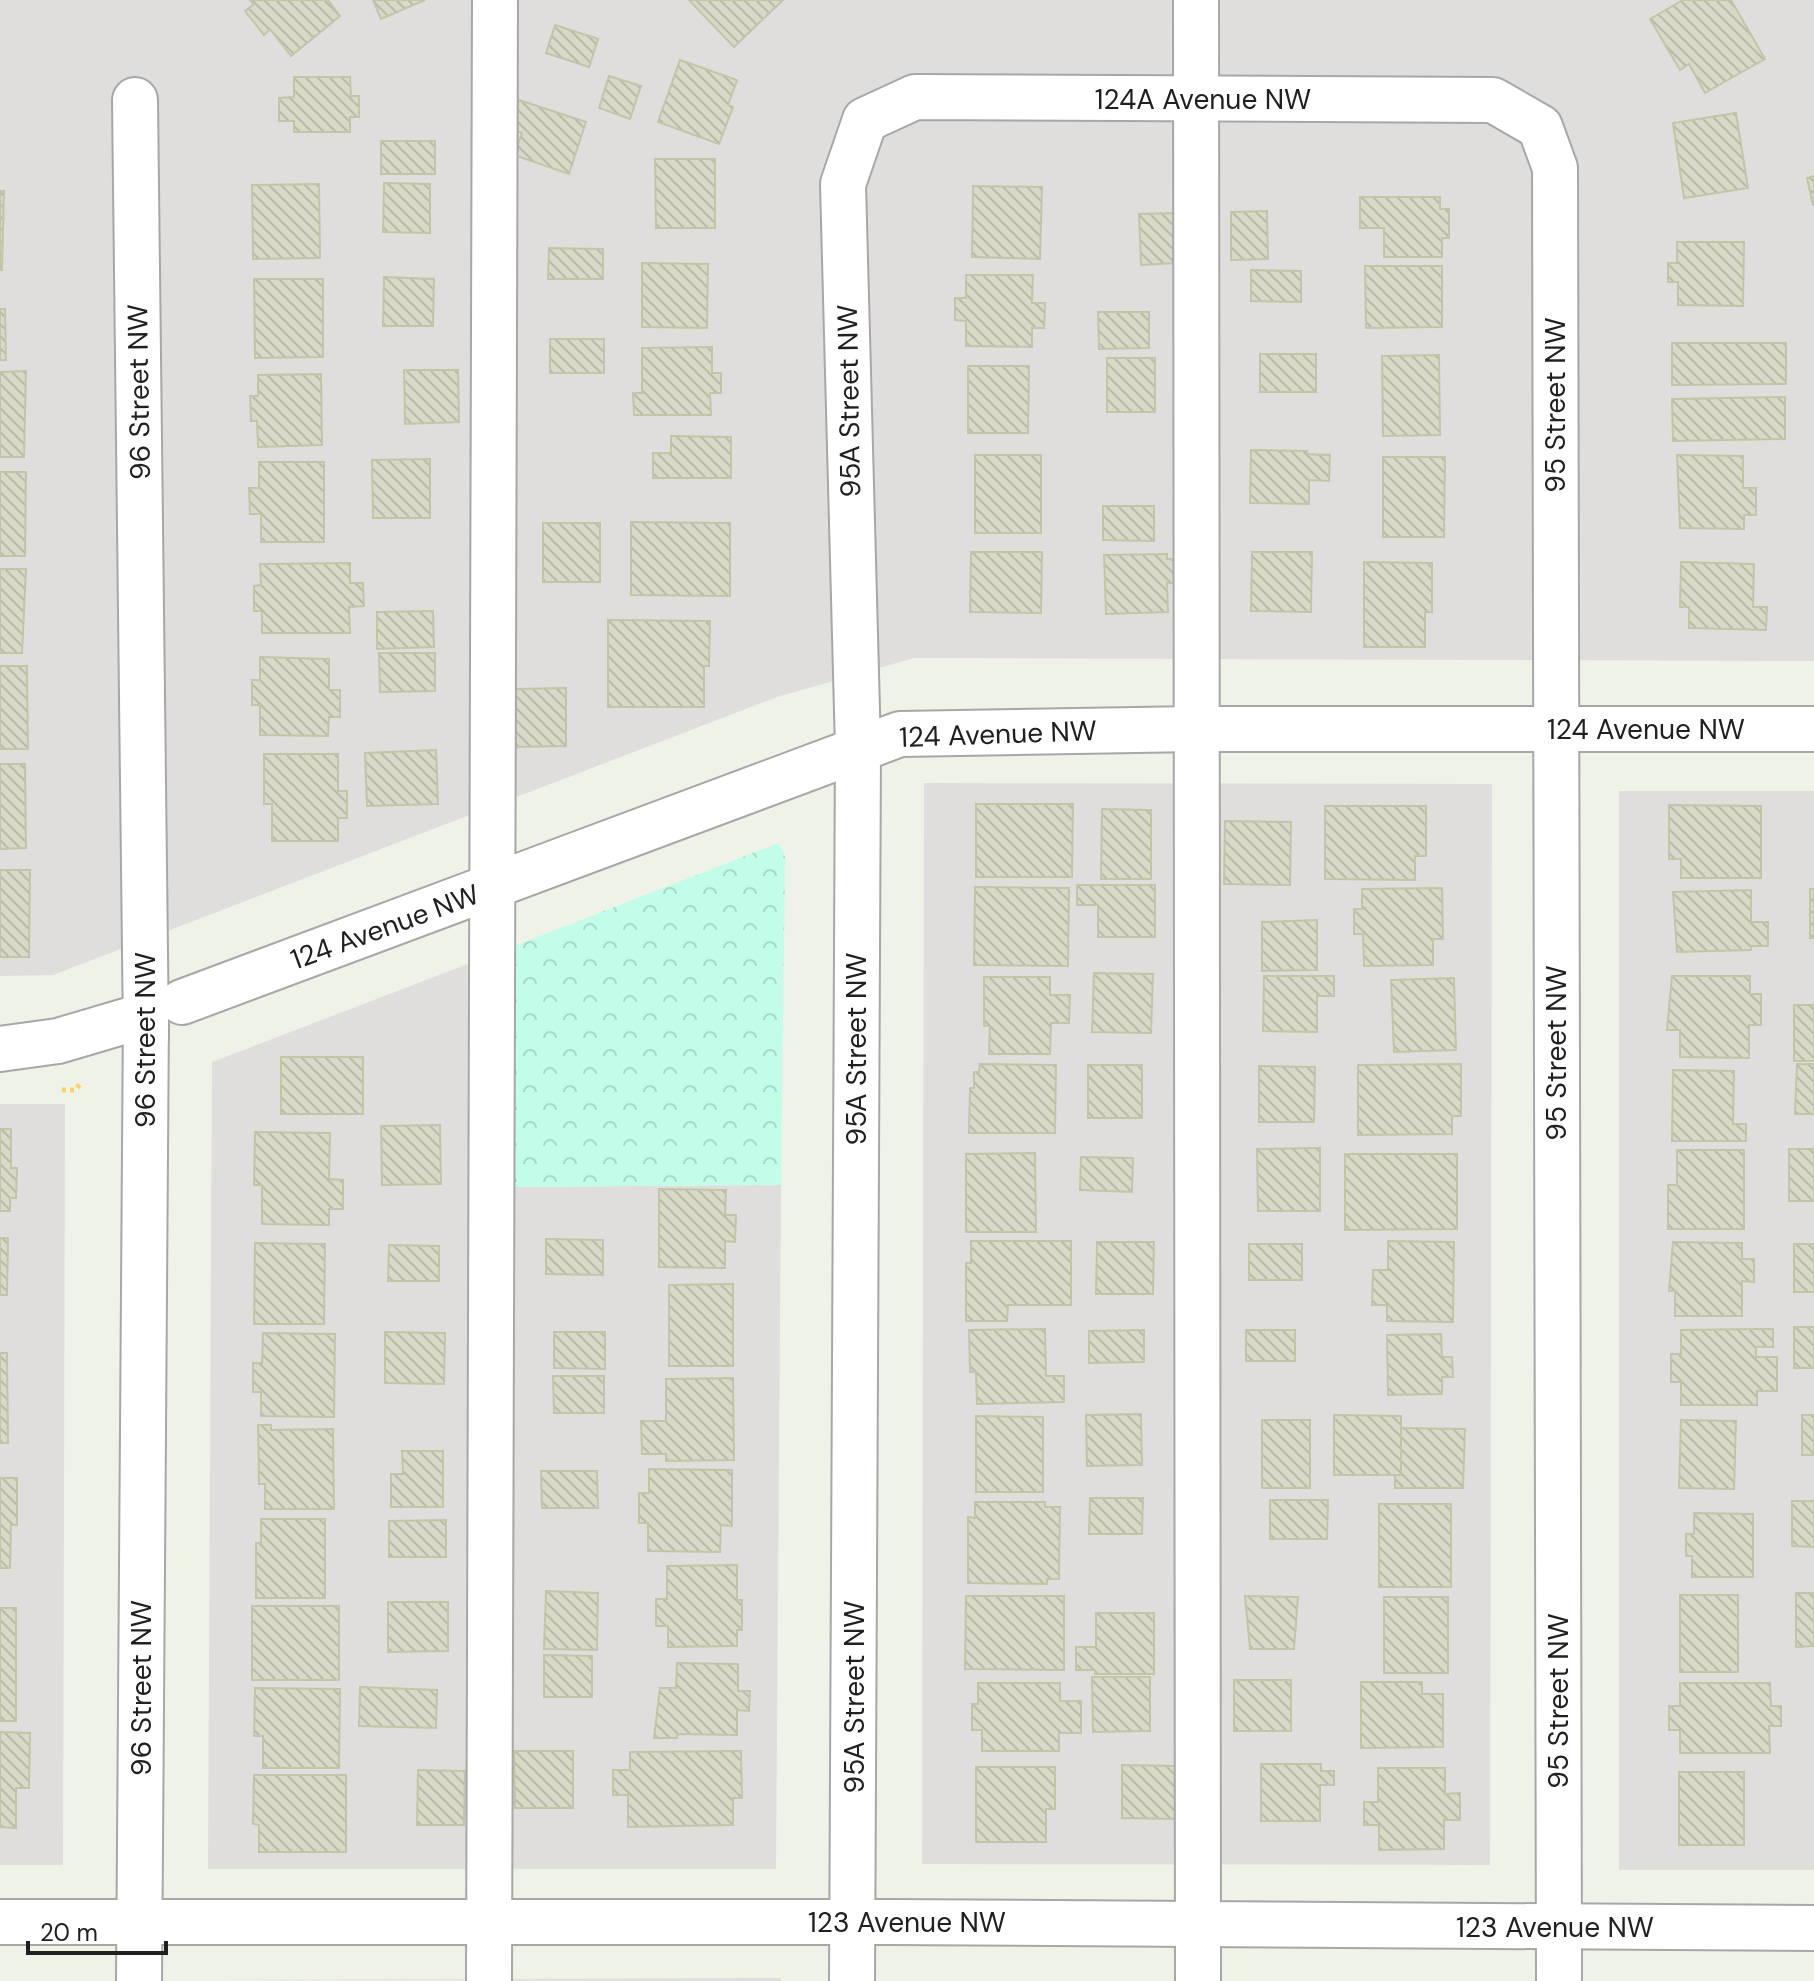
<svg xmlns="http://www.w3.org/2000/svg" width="1814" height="1981" viewBox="0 0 1814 1981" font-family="'DM Sans',sans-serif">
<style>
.residential{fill:#dfdedd}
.park{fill:url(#park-crowns)}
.building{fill:url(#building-back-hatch);stroke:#c4c5a7;stroke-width:2}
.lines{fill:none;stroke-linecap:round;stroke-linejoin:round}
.minor-casing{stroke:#a7a7a7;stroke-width:48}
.path{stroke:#ffd06a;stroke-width:5;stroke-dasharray:4 4;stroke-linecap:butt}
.minor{stroke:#fff;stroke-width:44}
.labels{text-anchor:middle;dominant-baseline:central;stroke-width:7;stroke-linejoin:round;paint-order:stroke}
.street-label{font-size:28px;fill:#202020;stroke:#fff}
</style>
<defs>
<pattern id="park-crowns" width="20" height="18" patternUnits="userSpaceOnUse" patternTransform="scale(2)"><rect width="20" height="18" fill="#c1fde9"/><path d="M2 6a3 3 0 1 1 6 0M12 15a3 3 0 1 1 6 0" fill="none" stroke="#a6d9c8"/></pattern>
<pattern id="building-back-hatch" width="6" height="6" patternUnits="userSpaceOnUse" patternTransform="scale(2)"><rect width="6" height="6" fill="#d8d9c6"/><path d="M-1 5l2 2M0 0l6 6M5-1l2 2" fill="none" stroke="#b9baaa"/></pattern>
</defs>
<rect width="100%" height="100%" fill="#eff2e6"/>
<g class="residential">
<polygon points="0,0 1814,0 1814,661 914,658 777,697 53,975 0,976"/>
<polygon points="924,783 1492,784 1490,1865 922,1864"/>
<rect x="1619" y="791" width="195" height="1079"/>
<polygon points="507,949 507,1187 781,1185 776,1869 208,1869 212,1062"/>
<polygon points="0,1104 65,1104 63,1865 0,1865"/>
<polygon points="781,1978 781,1981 202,1980"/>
</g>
<polygon class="park" points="779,843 785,857 781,1185 507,1187 507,949"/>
<g class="building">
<polygon points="250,0 328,0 340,16 291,56 270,29 264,35 245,11 254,4"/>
<polygon points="373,0 425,0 381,19"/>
<polygon points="689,0 783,0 734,47"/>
<polygon points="1683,0 1731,0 1765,59 1705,93 1689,64 1680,70 1650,19"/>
<polygon points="555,25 598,39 589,67 546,53"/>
<polygon points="680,60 737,80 728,105 733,107 719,144 658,122"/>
<polygon points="609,76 641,86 630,119 599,108"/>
<polygon points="294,77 350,77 351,96 359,96 359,117 350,117 350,132 294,132 294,121 279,121 279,98 294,97"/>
<polygon points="519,100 586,122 569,174 514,155 522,133 510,129"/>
<polygon points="1736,113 1748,188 1684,198 1673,123"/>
<rect x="381" y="141" width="54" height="33"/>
<polygon points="655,159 715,159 715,228 656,228"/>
<polygon points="1814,176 1814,205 1813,205 1807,178"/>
<polygon points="384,183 430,184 430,233 383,232"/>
<polygon points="319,184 320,258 253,259 252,185"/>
<polygon points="973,186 1042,187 1040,259 972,257"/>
<polygon points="0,191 4,191 2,270 0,270"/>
<polygon points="1360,197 1440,197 1440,209 1449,209 1449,238 1442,238 1442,257 1384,257 1384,228 1360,228"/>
<polygon points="1267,211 1268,259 1231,260 1231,212"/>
<polygon points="1175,213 1177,263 1141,265 1139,214"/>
<polygon points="1677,242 1744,242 1743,306 1678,305 1678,282 1668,282 1668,263 1677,263"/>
<polygon points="549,248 603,249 603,279 548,279"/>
<polygon points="642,263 708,264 707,328 642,327"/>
<polygon points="1365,266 1442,266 1442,327 1366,328"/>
<polygon points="1251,270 1301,271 1301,302 1251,301"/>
<polygon points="966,275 1033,275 1032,303 1045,303 1044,328 1032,328 1032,347 966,346 966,321 955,320 955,298 966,298"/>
<polygon points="384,277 434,279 433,326 383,326"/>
<polygon points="254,279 323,279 323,357 255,358"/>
<polygon points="0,309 5,309 6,360 0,360"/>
<polygon points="1098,312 1149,312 1149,348 1099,349"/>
<rect x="550" y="339" width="54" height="34"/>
<polygon points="1672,343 1786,343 1786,384 1672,385"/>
<polygon points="712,347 712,373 721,373 721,393 710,393 711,415 634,415 633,393 642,393 642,348"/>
<rect x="1260" y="354" width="56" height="38"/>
<polygon points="1439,355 1440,435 1383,436 1382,356"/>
<rect x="1107" y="358" width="48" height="54"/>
<polygon points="968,366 1029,366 1028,433 968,433"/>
<polygon points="404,370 458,370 459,422 405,424"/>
<polygon points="26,371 24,457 0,457 0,372"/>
<polygon points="321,374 322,445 258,447 257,421 251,421 250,396 258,396 258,375"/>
<polygon points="1785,397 1785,439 1673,441 1672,399"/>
<polygon points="671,436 731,437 731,478 653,478 653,453 671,453"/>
<polygon points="1251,450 1307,451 1307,454 1330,455 1329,481 1309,480 1309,504 1250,503"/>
<rect x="975" y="455" width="66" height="78"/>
<polygon points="1677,455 1743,456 1743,488 1756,488 1756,515 1744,515 1744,529 1680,528"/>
<polygon points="1383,457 1445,457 1444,537 1383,537"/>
<polygon points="430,459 430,518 373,518 372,460"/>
<polygon points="259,462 324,462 324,542 261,542 261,514 250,514 249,488 259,488"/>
<polygon points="0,472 26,472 25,556 0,556"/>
<polygon points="1103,506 1154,506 1154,541 1103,540"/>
<polygon points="631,522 730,523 730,596 631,595"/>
<rect x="543" y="523" width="57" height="59"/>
<polygon points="971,552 1042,552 1041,613 970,612"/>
<polygon points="1252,552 1312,552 1311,612 1251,611"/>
<polygon points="1167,554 1167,559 1183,559 1184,583 1167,583 1168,612 1106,614 1104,555"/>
<polygon points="1364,562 1432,563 1432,612 1425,612 1425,647 1364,647"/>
<polygon points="1681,562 1754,564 1753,607 1767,607 1766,630 1689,628 1689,607 1680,607"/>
<polygon points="350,563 350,583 363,583 364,606 349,607 350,633 262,633 262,611 254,611 254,586 261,585 260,564"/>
<polygon points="0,569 26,569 22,653 0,653"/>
<polygon points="433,611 434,647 377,649 377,612"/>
<polygon points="608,620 710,621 709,666 704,666 704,707 608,707"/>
<polygon points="379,653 435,653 435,691 380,692"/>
<polygon points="260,657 329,659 329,690 340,690 340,717 329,717 328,736 260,735 260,705 252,705 252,680 260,680"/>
<polygon points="0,666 27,666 28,749 0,749"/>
<polygon points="566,688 566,746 515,747 514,689"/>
<polygon points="436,750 438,804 367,806 365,753"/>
<polygon points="264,754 338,754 338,791 347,791 347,818 338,818 338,841 272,841 272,804 264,804"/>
<polygon points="0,764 25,764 26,848 0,849"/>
<polygon points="976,804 1073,804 1072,877 976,877"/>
<polygon points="1669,805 1761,806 1761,878 1681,878 1681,859 1669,859"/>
<polygon points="1325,806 1426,806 1426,856 1415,856 1415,880 1325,879"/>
<polygon points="1102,809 1151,810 1151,879 1101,879"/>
<polygon points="1225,821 1291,822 1290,885 1224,884"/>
<polygon points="0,870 30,870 29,957 0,957"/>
<polygon points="1077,885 1155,885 1155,937 1098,937 1098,905 1077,905"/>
<polygon points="975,887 1069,888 1068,966 974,965"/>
<polygon points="1442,888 1443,939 1433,939 1433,965 1364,966 1363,934 1354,934 1354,909 1362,909 1362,889"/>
<rect x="1810" y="889" width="4" height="49"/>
<polygon points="1751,890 1751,922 1768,922 1768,946 1751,946 1751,950 1677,952 1673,892"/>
<polygon points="1317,920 1317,970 1262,971 1262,922"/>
<polygon points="1094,973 1153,974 1151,1033 1092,1032"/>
<polygon points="1264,976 1334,976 1334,996 1317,996 1317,1032 1263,1031"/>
<polygon points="1672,976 1750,976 1750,994 1761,994 1761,1025 1749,1025 1749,1058 1680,1057 1680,1030 1667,1030"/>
<polygon points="984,977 1050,977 1050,995 1070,995 1069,1023 1051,1023 1050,1054 989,1054 990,1026 984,1026"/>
<polygon points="1454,978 1456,1050 1394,1052 1391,980"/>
<rect x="1794" y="1005" width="20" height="56"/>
<rect x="281" y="1057" width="82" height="57"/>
<polygon points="980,1064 1056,1065 1055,1133 969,1133 970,1088 974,1088 974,1072 979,1072"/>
<polygon points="1461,1064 1461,1116 1452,1116 1452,1134 1358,1135 1358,1065"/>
<polygon points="1797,1064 1814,1064 1814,1114 1795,1114"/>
<rect x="1088" y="1065" width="54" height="53"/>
<polygon points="1259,1066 1315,1067 1314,1122 1259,1122"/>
<polygon points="1673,1070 1734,1071 1733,1124 1746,1124 1746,1141 1672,1141"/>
<polygon points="440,1125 441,1184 382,1185 381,1126"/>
<polygon points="0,1129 11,1129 11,1168 17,1168 16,1198 10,1198 10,1211 0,1211"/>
<polygon points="255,1132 330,1133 329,1179 343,1180 343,1209 329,1209 329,1225 262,1224 262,1185 254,1185"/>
<polygon points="1320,1148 1320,1211 1258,1211 1257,1149"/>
<rect x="1789" y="1149" width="25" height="52"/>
<polygon points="1677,1150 1744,1150 1744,1229 1668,1229 1668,1185 1677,1185"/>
<polygon points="1035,1153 1036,1232 966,1232 966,1154"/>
<polygon points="1345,1154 1457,1154 1457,1229 1345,1230"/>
<polygon points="1081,1157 1133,1158 1132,1192 1080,1190"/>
<polygon points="659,1189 726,1190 725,1215 736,1215 735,1242 725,1241 725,1268 659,1267"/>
<polygon points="0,1238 8,1238 7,1295 0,1295"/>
<polygon points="546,1239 603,1240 603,1275 546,1274"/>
<polygon points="971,1241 1071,1241 1071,1305 1008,1305 1007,1321 966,1321 966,1263 971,1263"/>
<polygon points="1388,1241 1454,1242 1453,1322 1387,1321 1387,1305 1372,1305 1373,1270 1388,1270"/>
<polygon points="1097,1242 1154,1242 1153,1294 1096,1294"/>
<polygon points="1673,1242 1742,1243 1742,1259 1754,1259 1754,1282 1742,1281 1742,1316 1675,1316 1675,1291 1669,1291"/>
<polygon points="255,1243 325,1244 324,1324 254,1324"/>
<rect x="1249" y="1244" width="53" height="36"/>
<rect x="1794" y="1244" width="20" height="48"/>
<polygon points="389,1245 439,1246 439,1281 388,1281"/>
<polygon points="733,1284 733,1366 669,1366 669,1285"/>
<rect x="1794" y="1327" width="20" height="41"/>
<polygon points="1045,1329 1046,1376 1064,1376 1064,1402 977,1404 976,1372 970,1372 969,1330"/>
<polygon points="1757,1329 1773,1329 1773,1347 1756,1347 1756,1357 1777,1357 1777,1391 1757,1391 1757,1405 1681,1405 1681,1382 1671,1382 1671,1354 1681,1354 1681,1330"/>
<polygon points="1144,1330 1144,1362 1089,1363 1089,1331"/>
<rect x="1246" y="1330" width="49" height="31"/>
<polygon points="385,1332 445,1333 444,1384 385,1383"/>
<polygon points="554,1332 605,1332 605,1369 554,1368"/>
<polygon points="263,1333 335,1334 334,1417 261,1416 261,1392 253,1392 253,1363 262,1363"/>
<polygon points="1441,1334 1442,1357 1452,1357 1453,1377 1442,1377 1442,1394 1388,1395 1387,1335"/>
<polygon points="0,1353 7,1353 8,1443 0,1443"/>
<polygon points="553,1376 604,1376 604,1413 554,1413"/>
<polygon points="733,1378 734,1460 666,1461 666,1454 642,1454 641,1421 666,1421 666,1379"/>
<polygon points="1141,1414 1142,1465 1087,1466 1086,1415"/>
<polygon points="1334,1415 1401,1416 1401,1475 1334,1475"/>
<rect x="1802" y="1415" width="12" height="40"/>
<polygon points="976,1416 1043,1417 1043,1492 976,1492"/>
<rect x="1262" y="1420" width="48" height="68"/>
<polygon points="1681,1420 1736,1421 1734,1489 1679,1488"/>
<polygon points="258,1425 271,1425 271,1430 333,1429 334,1509 265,1509 265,1484 259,1484"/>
<polygon points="1401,1428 1465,1429 1463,1488 1395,1488 1395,1475 1401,1475"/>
<polygon points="402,1451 443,1451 443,1507 391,1507 391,1474 403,1474"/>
<polygon points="649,1469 732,1470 732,1526 721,1525 720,1552 648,1551 648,1523 639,1523 639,1493 649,1493"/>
<polygon points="541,1471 597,1471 598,1508 542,1508"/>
<polygon points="0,1478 17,1478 17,1525 11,1525 10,1568 0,1568"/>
<polygon points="1090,1498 1143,1498 1142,1534 1089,1534"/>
<polygon points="1270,1500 1328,1500 1327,1539 1270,1539"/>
<polygon points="1792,1501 1814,1501 1814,1547 1792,1546"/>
<polygon points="975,1502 1045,1502 1045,1507 1060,1507 1059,1579 1047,1579 1047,1584 968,1583 968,1517 975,1518"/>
<rect x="1379" y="1504" width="72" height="83"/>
<polygon points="1694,1513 1753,1514 1753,1577 1692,1577 1692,1556 1686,1556 1686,1534 1694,1534"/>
<polygon points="261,1519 325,1519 325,1598 256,1598 256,1543 261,1543"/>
<polygon points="446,1520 446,1557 389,1557 389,1521"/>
<polygon points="737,1565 737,1600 742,1600 742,1630 737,1630 737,1646 668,1647 668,1626 656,1626 656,1599 667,1599 667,1566"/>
<polygon points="546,1591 598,1593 597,1650 544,1649"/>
<polygon points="1796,1593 1814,1593 1814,1646 1796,1647"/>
<rect x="1680" y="1595" width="58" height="77"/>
<polygon points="966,1596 1064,1596 1064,1670 965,1669"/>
<polygon points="1245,1596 1298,1597 1294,1649 1250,1649"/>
<rect x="1384" y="1597" width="64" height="76"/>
<polygon points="388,1602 448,1602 448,1651 388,1652"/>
<rect x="252" y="1606" width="87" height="74"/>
<rect x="0" y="1608" width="16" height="113"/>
<polygon points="1096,1613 1154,1613 1154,1674 1095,1674 1095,1670 1076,1670 1076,1647 1096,1647"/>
<polygon points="544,1655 592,1656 592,1697 544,1697"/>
<polygon points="677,1663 738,1664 738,1691 750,1691 749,1711 737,1710 737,1735 677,1734 677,1738 654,1738 660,1688 676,1688"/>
<polygon points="1092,1677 1150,1677 1150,1731 1093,1732"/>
<rect x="1234" y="1680" width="57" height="51"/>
<polygon points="1361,1682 1422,1682 1422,1694 1443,1694 1443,1747 1361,1748"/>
<polygon points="978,1683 1060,1683 1060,1701 1081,1701 1081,1733 1059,1733 1059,1751 982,1751 982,1730 972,1730 972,1704 978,1704"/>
<polygon points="1680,1683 1770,1683 1771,1706 1781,1706 1781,1726 1769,1726 1770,1753 1680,1753 1680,1730 1669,1730 1669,1706 1680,1706"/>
<polygon points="360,1687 437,1690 436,1728 359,1726"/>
<polygon points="255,1688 340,1689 339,1768 263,1768 263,1736 254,1736"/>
<polygon points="0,1732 30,1733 29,1788 16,1788 16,1828 0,1827"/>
<polygon points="514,1751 573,1751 573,1808 515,1808"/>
<polygon points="741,1751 742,1798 733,1798 733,1825 628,1827 628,1795 613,1795 613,1770 630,1770 630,1752"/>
<polygon points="1261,1764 1321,1764 1321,1771 1334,1771 1334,1785 1320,1785 1320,1821 1261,1821"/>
<polygon points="1122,1765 1179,1766 1178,1819 1122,1818"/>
<polygon points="976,1767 1055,1767 1055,1809 1046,1809 1046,1842 976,1842"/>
<polygon points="1378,1768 1445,1768 1445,1794 1460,1793 1460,1820 1444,1820 1444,1849 1379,1850 1379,1825 1364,1825 1364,1802 1378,1802"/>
<polygon points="418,1770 465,1771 464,1825 417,1825"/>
<rect x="1679" y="1772" width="65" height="73"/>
<polygon points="254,1775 346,1775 346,1852 259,1852 259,1825 253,1824"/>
</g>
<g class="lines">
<g class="minor-casing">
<g id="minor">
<polyline points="1196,0 1198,1981"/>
<polyline points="135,100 146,1037"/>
<polyline points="182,1002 900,734 1195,729 1814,729"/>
<polyline points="0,1049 58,1041 146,1015 139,1981"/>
<polyline points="0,1922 891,1922 1814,1928"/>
<polyline points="489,1981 495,0"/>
<polyline points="852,1981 858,748 843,184 865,120 915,97 1493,100 1540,127 1555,168 1559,1981"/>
</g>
</g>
<polyline class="path" points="62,1090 75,1090 81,1083"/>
<use href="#minor" class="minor"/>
</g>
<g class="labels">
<g class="street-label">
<text x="1203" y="99">124A Avenue NW</text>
<text transform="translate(139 392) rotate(-91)">96 Street NW</text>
<text transform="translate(849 401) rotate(-91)">95A Street NW</text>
<text transform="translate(1555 405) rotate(-90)">95 Street NW</text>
<text x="1646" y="729">124 Avenue NW</text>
<text transform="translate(998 734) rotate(-2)">124 Avenue NW</text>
<text transform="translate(385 927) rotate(-20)">124 Avenue NW</text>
<text transform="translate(145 1040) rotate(-90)">96 Street NW</text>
<text transform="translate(856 1049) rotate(-90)">95A Street NW</text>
<text transform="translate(1556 1053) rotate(-90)">95 Street NW</text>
<text transform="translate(141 1688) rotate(-90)">96 Street NW</text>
<text transform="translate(854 1697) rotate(-90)">95A Street NW</text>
<text transform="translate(1558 1701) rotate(-90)">95 Street NW</text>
<text x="907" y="1922">123 Avenue NW</text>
<text x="1555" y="1927">123 Avenue NW</text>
</g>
</g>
<path d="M28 1941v12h138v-12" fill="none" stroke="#202020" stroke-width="4"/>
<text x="40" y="1941" font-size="24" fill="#202020" stroke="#ffffff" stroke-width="6" paint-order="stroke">20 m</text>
</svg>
